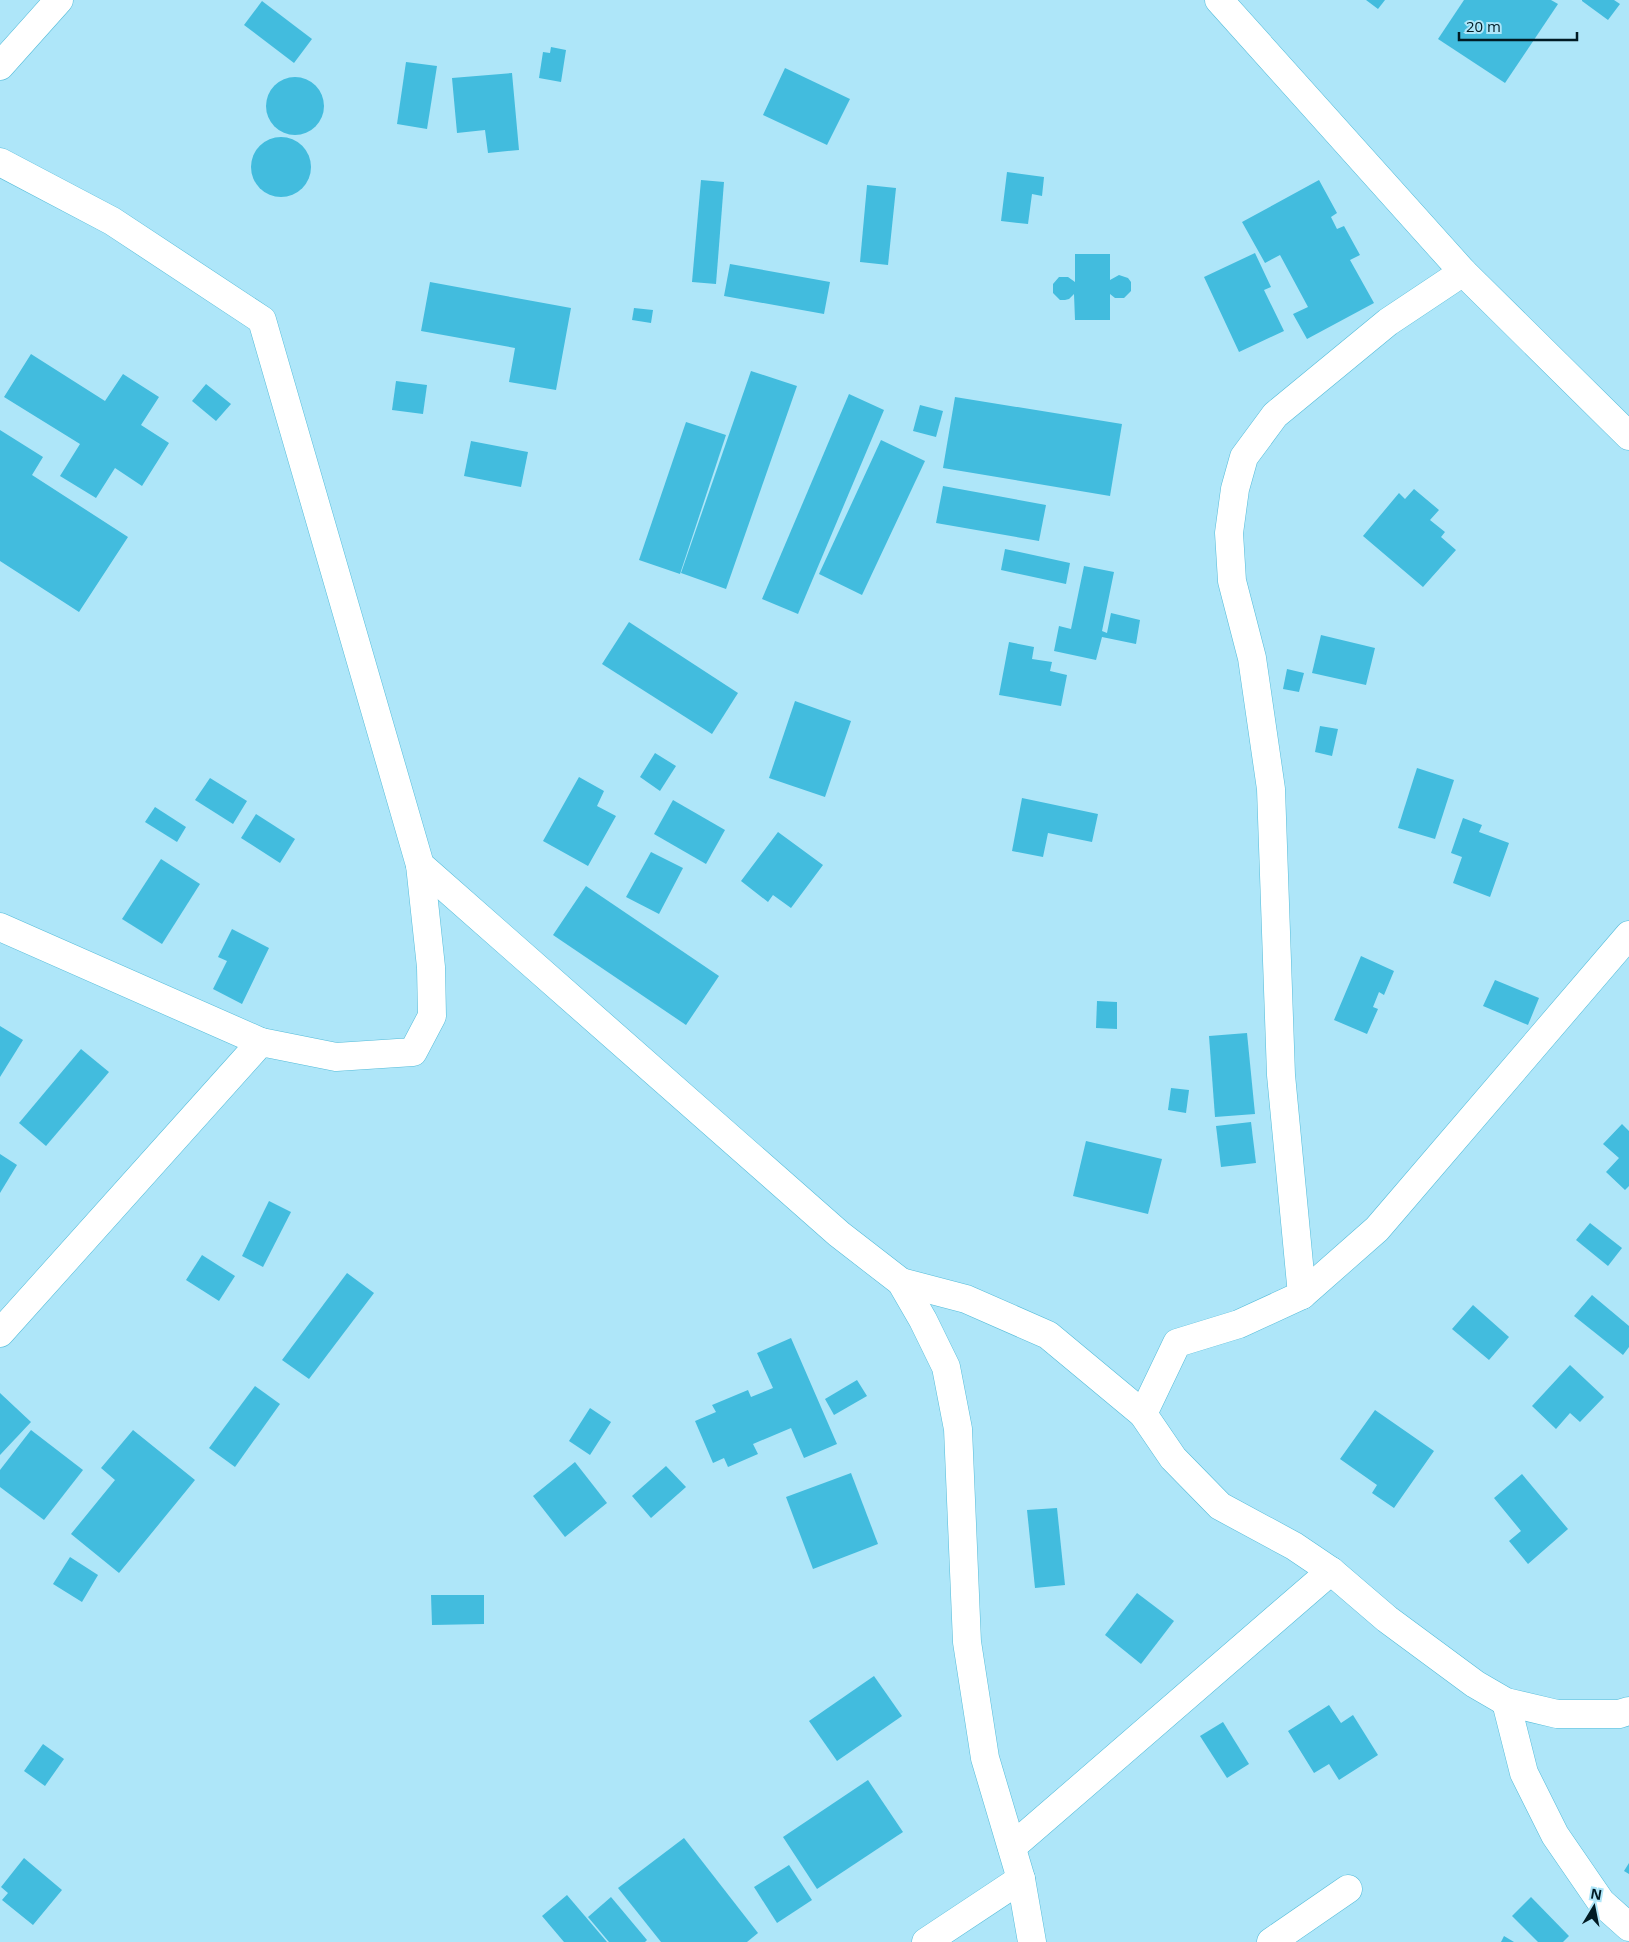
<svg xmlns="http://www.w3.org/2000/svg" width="1629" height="1942" viewBox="0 0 1629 1942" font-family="'Open Sans',sans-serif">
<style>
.building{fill:#42bcde}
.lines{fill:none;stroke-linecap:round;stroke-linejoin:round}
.minor-casing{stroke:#54bcd9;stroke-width:29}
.tertiary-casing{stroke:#54bcd9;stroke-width:29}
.minor{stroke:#fff;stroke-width:28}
.tertiary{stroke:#fff;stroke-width:28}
</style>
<rect width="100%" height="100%" fill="#aee6f9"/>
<g class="building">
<polygon points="1366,0 1385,0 1378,9"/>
<polygon points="1464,0 1551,0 1558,4 1505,83 1438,39"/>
<polygon points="1582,0 1614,0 1620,4 1608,20 1582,1"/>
<polygon points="262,1 312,39 294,63 244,25"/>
<polygon points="551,47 566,50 561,82 539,78 543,52 550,53"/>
<polygon points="406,62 437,66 427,129 397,124"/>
<polygon points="785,68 850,99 827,145 763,115"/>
<polygon points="512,73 519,150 488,153 485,130 457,133 452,78"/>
<circle cx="295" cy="106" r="29"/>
<circle cx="281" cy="167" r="30"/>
<polygon points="1007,172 1044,177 1042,196 1032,194 1028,224 1001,221"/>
<polygon points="701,180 724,182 716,284 692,282"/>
<polygon points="1319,180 1337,213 1331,217 1337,229 1344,226 1360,255 1350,260 1374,303 1307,339 1293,314 1308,307 1280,255 1265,263 1242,222"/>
<polygon points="867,185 896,188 888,265 860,262"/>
<polygon points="1255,253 1271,287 1264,290 1284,331 1239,352 1204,277"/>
<polygon points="1075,254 1110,254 1110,280 1119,275 1128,278 1131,282 1131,291 1124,298 1115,298 1110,294 1110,320 1075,320 1074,294 1069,299 1065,300 1060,300 1053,293 1053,284 1059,277 1068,277 1075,282"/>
<polygon points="730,264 830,282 824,314 724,296"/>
<polygon points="430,282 571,308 556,390 509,382 515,348 421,331"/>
<polygon points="634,308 653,310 651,323 632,320"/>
<polygon points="31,354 105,401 123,374 159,397 141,425 169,443 142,486 115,468 96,498 60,476 80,444 4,397"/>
<polygon points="751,371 797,386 726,589 681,573"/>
<polygon points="396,381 427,385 423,414 392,410"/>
<polygon points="206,384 231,404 216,421 192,401"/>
<polygon points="849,394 884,410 798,614 762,599"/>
<polygon points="955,397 1122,424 1110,496 943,468"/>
<polygon points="920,405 943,411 936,437 913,431"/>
<polygon points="686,422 726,435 680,574 639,560"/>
<polygon points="0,430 43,457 32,475 128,537 79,612 0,561"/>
<polygon points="881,440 925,461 862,595 819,574"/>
<polygon points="471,441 528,452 521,487 464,476"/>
<polygon points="943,486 1046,505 1039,541 936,523"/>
<polygon points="1414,489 1439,510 1430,520 1445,532 1441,537 1456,550 1423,587 1363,536 1399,493 1405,499"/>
<polygon points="1005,549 1070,563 1066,584 1001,570"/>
<polygon points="1084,566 1114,572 1102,631 1107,633 1111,613 1140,620 1136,644 1102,637 1096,660 1054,651 1059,626 1071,629"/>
<polygon points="629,622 738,693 712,734 602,664"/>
<polygon points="1321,635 1375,648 1366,685 1312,673"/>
<polygon points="1009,642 1034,647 1032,659 1052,662 1050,671 1067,675 1061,706 999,695"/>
<polygon points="1287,669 1304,673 1299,692 1283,689"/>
<polygon points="795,701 851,721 825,797 769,778"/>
<polygon points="1320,726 1338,729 1332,756 1315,752"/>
<polygon points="655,753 676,766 660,791 640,777"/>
<polygon points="1417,768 1454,780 1435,839 1398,828"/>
<polygon points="579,777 604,791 597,806 616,816 588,866 543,841"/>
<polygon points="210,778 247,801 233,824 195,800"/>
<polygon points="1022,798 1098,814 1092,842 1048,833 1043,857 1012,851"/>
<polygon points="673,800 725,830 706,864 654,834"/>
<polygon points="155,807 186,827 177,842 145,822"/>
<polygon points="256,814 295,839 280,863 241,838"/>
<polygon points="1463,818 1482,825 1479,832 1509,843 1490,897 1453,883 1462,857 1451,853"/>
<polygon points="778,832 823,865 791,908 773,895 768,902 741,881"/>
<polygon points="651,852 683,868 659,914 626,897"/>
<polygon points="161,859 200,884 162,944 122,919"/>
<polygon points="586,886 719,976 686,1025 553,935"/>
<polygon points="232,929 269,948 242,1004 213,989 227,961 218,957"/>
<polygon points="1361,956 1394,971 1384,995 1379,992 1373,1007 1378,1009 1367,1034 1334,1020"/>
<polygon points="1495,980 1539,998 1528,1025 1483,1006"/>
<polygon points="1097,1001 1117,1002 1117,1029 1096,1028"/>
<polygon points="0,1026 23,1040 0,1077"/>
<polygon points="1247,1033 1255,1114 1215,1117 1209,1036"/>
<polygon points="81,1049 109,1072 46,1146 19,1123"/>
<polygon points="1171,1088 1189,1090 1186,1113 1168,1110"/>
<polygon points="1251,1122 1256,1163 1221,1167 1216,1126"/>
<polygon points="1622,1124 1629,1131 1629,1186 1625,1190 1606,1172 1619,1158 1603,1144"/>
<polygon points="1086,1141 1162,1159 1148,1214 1073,1196"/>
<polygon points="0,1154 17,1165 0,1193"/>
<polygon points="269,1201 291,1212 263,1267 242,1256"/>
<polygon points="1590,1223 1622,1248 1608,1266 1576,1240"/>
<polygon points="202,1255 235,1276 219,1301 186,1280"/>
<polygon points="347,1273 374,1293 309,1379 282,1360"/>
<polygon points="1592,1295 1629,1326 1629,1347 1623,1355 1574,1316"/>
<polygon points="1473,1305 1509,1337 1489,1360 1452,1329"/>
<polygon points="791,1338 837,1444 804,1458 791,1428 753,1444 758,1454 728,1467 724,1458 713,1463 695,1421 716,1412 712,1405 748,1390 751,1397 773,1388 757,1353"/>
<polygon points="1570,1365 1604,1397 1580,1422 1570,1413 1556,1429 1532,1406"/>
<polygon points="857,1380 867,1396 834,1415 825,1399"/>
<polygon points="255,1386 280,1404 235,1467 209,1448"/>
<polygon points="0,1393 31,1422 0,1455"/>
<polygon points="590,1408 611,1422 590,1455 569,1441"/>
<polygon points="1375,1410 1434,1451 1394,1508 1372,1493 1377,1485 1340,1459"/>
<polygon points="31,1430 83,1470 44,1520 0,1487 0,1470"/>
<polygon points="133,1430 195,1480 119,1573 71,1534 115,1480 101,1468"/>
<polygon points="575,1462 607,1503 565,1537 533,1496"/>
<polygon points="666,1466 686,1487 651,1518 632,1496"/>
<polygon points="851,1473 878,1544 813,1569 786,1497"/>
<polygon points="1522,1474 1568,1529 1528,1564 1509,1541 1521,1531 1494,1498"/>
<polygon points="1057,1508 1065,1585 1035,1588 1027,1510"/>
<polygon points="70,1557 98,1575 82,1602 53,1584"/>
<polygon points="1137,1593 1174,1621 1141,1664 1105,1635"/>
<polygon points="431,1595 484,1595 484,1624 432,1625"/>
<polygon points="874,1676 902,1716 837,1761 809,1721"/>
<polygon points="1329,1705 1341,1723 1353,1715 1378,1755 1339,1780 1329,1764 1314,1773 1288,1731"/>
<polygon points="1223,1722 1249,1764 1227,1778 1200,1736"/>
<polygon points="43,1744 64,1759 45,1786 24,1771"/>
<polygon points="868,1780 903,1832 817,1889 783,1837"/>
<polygon points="684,1838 758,1933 747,1942 661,1942 618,1888"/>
<polygon points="24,1858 62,1890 33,1925 2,1900 8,1893 1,1887"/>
<polygon points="1629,1863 1629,1874 1624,1871"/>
<polygon points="789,1865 812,1900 777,1923 754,1887"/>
<polygon points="567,1895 607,1942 564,1942 542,1916"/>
<polygon points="611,1897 647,1940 645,1942 609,1942 588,1917"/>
<polygon points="1531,1897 1569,1936 1563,1942 1538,1942 1512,1916"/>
<polygon points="1504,1936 1514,1942 1501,1942"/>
</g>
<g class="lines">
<g class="minor-casing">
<g id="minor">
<polyline points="1219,0 1463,272 1629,436"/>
<polyline points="0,162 112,221 262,320 420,865 839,1234 901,1282 923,1320 946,1367 958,1429 967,1642 985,1758 1021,1879 1032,1942"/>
<polyline points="0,927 261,1042"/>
<polyline points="901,1282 966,1299 1048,1335 1143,1414 1173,1458 1220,1506 1294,1546 1331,1571 1387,1619 1475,1684 1506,1702 1557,1714 1619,1714 1629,1711"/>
<polyline points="1302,1295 1281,1075 1271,789 1252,658 1232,581 1229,533 1235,489 1244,457 1275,415 1388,322 1463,272"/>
<polyline points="0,1333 261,1042 336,1057 413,1052 432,1016 431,967 420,865"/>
<polyline points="1143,1414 1177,1343 1239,1324 1302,1295 1377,1229 1629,935"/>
<polyline points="1506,1702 1524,1773 1555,1835 1601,1902 1629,1927"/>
<polyline points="1012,1847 1331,1571"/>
<polyline points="926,1942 1021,1879"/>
<polyline points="1271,1942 1348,1889"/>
</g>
</g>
<g class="tertiary-casing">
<polyline id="tertiary" points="0,66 59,0"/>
</g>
<use href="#minor" class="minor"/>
<use href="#tertiary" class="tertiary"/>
</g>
<g transform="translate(1594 1907) rotate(10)" stroke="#aee6f9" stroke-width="4" paint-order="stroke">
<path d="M0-4L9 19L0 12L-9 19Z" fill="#001b24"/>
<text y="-8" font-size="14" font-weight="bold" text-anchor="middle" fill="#001b24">N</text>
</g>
<path d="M1459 32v8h118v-8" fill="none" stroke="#001b24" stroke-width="2.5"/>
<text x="1466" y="32" font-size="15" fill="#001b24" stroke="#aee6f9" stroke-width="4" paint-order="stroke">20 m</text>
</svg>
